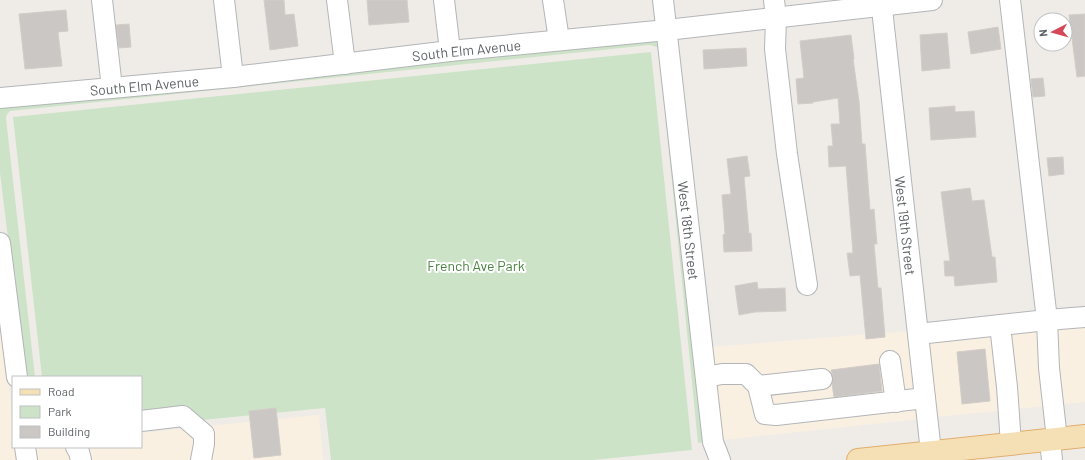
<svg xmlns="http://www.w3.org/2000/svg" width="1085" height="460" viewBox="0 0 1085 460" font-family="Barlow,sans-serif">
<style>
.commercial{fill:#faf0e2}
.green{fill:#cde3c8}
.building{fill:#cbc7c4;stroke:#d3cdc7}
.lines{fill:none;stroke-linecap:round;stroke-linejoin:round}
.minor-casing{stroke:#b3b5b8;stroke-width:22}
.major-casing{stroke:#e1ad6f;stroke-width:24}
.minor{stroke:#fff;stroke-width:20}
.major{stroke:#f5e0b6;stroke-width:22}
.labels{text-anchor:middle;dominant-baseline:central;stroke-width:4;stroke-linejoin:round;paint-order:stroke}
.street-label{font-size:14px;fill:#5f6366;stroke:#fff}
.park-label{font-size:14px;fill:#4a8341;stroke:#fff}
</style>
<rect width="100%" height="100%" fill="#efece8"/>
<g class="commercial">
<polygon points="0,315 13,420 13,447 16,447 18,460 0,460"/>
<polygon points="1085,316 1085,402 936,417 926,329"/>
<polygon points="909,331 919,419 722,440 711,347"/>
<polygon points="319,415 323,460 35,460 34,447 141,447 141,433"/>
</g>
<g class="green">
<polygon points="659,38 705,442 698,443 659,51 657,47 650,45 10,111 7,114 6,118 35,377 25,377 0,173 0,106"/>
<polygon points="651,52 692,450 593,460 331,460 325,408 141,426 141,377 42,377 13,117"/>
</g>
<g class="building">
<polygon points="264,0 284,0 285,15 294,14 298,46 270,50"/>
<polygon points="367,0 407,0 409,22 369,25"/>
<polygon points="66,10 68,31 58,32 62,66 25,69 19,14"/>
<polygon points="1085,14 1085,76 1077,77 1069,15"/>
<polygon points="129,24 131,47 119,48 116,25"/>
<polygon points="998,27 1001,49 971,54 968,32"/>
<polygon points="947,33 950,68 922,71 920,35"/>
<polygon points="851,35 854,59 853,59 859,101 862,144 865,144 870,210 874,209 877,244 874,244 878,288 881,288 885,337 866,339 860,275 850,276 847,253 853,253 846,166 829,167 828,146 833,146 831,124 840,124 838,98 813,102 813,103 798,104 796,79 804,78 800,41"/>
<polygon points="746,48 747,66 704,69 703,50"/>
<polygon points="1043,78 1045,96 1033,97 1031,79"/>
<polygon points="955,106 955,112 974,111 976,137 931,140 929,108"/>
<polygon points="747,156 750,176 744,177 749,234 751,233 752,251 724,252 723,235 725,234 722,195 731,194 727,159"/>
<polygon points="1063,157 1064,174 1049,176 1047,158"/>
<polygon points="970,188 972,201 984,200 992,257 995,257 997,282 955,286 954,276 945,276 944,261 950,261 941,192"/>
<polygon points="757,282 758,289 785,288 786,311 755,312 739,315 735,286"/>
<polygon points="985,349 990,401 962,404 957,352"/>
<polygon points="879,364 882,391 834,397 832,384 833,377 831,370"/>
<polygon points="276,408 281,455 254,458 249,411"/>
</g>
<g class="lines">
<g class="minor-casing">
<g id="minor">
<polyline points="102,0 112,88"/>
<polyline points="224,0 233,77"/>
<polyline points="337,0 345,64"/>
<polyline points="444,0 450,51"/>
<polyline points="553,0 559,40"/>
<path id="s1" d="M663 0 713 442 720 460"/>
<polyline points="774,0 776,18 775,49 787,154 807,285"/>
<path id="s2" d="M881 0 931 452"/>
<path id="s3" d="M0 98 233 77 450 51 667 30 932 0"/>
<polyline points="0,243 17,377"/>
<polyline points="1000,325 1007,387 1011,444"/>
<polyline points="918,334 1047,320 1010,0"/>
<polyline points="890,361 896,402"/>
<polyline points="706,377 722,374 746,374 758,386 765,414 776,415 925,398"/>
<polyline points="758,386 822,379"/>
<polyline points="141,421 183,416 204,434 204,444 201,460"/>
<polyline points="1057,439 1049,368 1047,320 1085,317"/>
<polyline points="1050,440 1052,460"/>
<polyline points="25,447 27,460"/>
<polyline points="76,447 79,452 81,460"/>
</g>
</g>
<g class="major-casing">
<polyline id="major" points="858,460 1085,436"/>
</g>
<use href="#minor" class="minor"/>
<use href="#major" class="major"/>
</g>
<g class="labels">
<g class="street-label">
<text stroke="none"><textPath href="#s3" startOffset="469">South Elm Avenue</textPath></text>
<text stroke="none"><textPath href="#s3" startOffset="145">South Elm Avenue</textPath></text>
<text stroke="none"><textPath href="#s2" startOffset="227">West 19th Street</textPath></text>
<text stroke="none"><textPath href="#s1" startOffset="232">West 18th Street</textPath></text>
</g>
<g class="park-label">
<text x="476" y="265">French Ave Park</text>
</g>
</g>
<rect x="12" y="376" width="130" height="72" fill="#ffffff" stroke="#bfc1c2"/>
<rect x="20" y="389" width="20" height="6" fill="#f5e0b6" stroke="#bfc1c2"/>
<text x="48" y="396" font-size="12" fill="#5f6366">Road</text>
<rect x="20" y="406" width="20" height="12" fill="#cde3c8" stroke="#bfc1c2"/>
<text x="48" y="416" font-size="12" fill="#5f6366">Park</text>
<rect x="20" y="426" width="20" height="12" fill="#cbc7c4" stroke="#bfc1c2"/>
<text x="48" y="436" font-size="12" fill="#5f6366">Building</text>
<g transform="translate(1053 32) rotate(264)"><circle r="19" fill="#ffffff" stroke="#bfc1c2"/>
<path d="M0-3L7 15L0 10L-7 15Z" fill="#d54857"/>
<text y="-6" font-size="11" font-weight="bold" text-anchor="middle" fill="#5f6366">N</text>
</g>
</svg>
